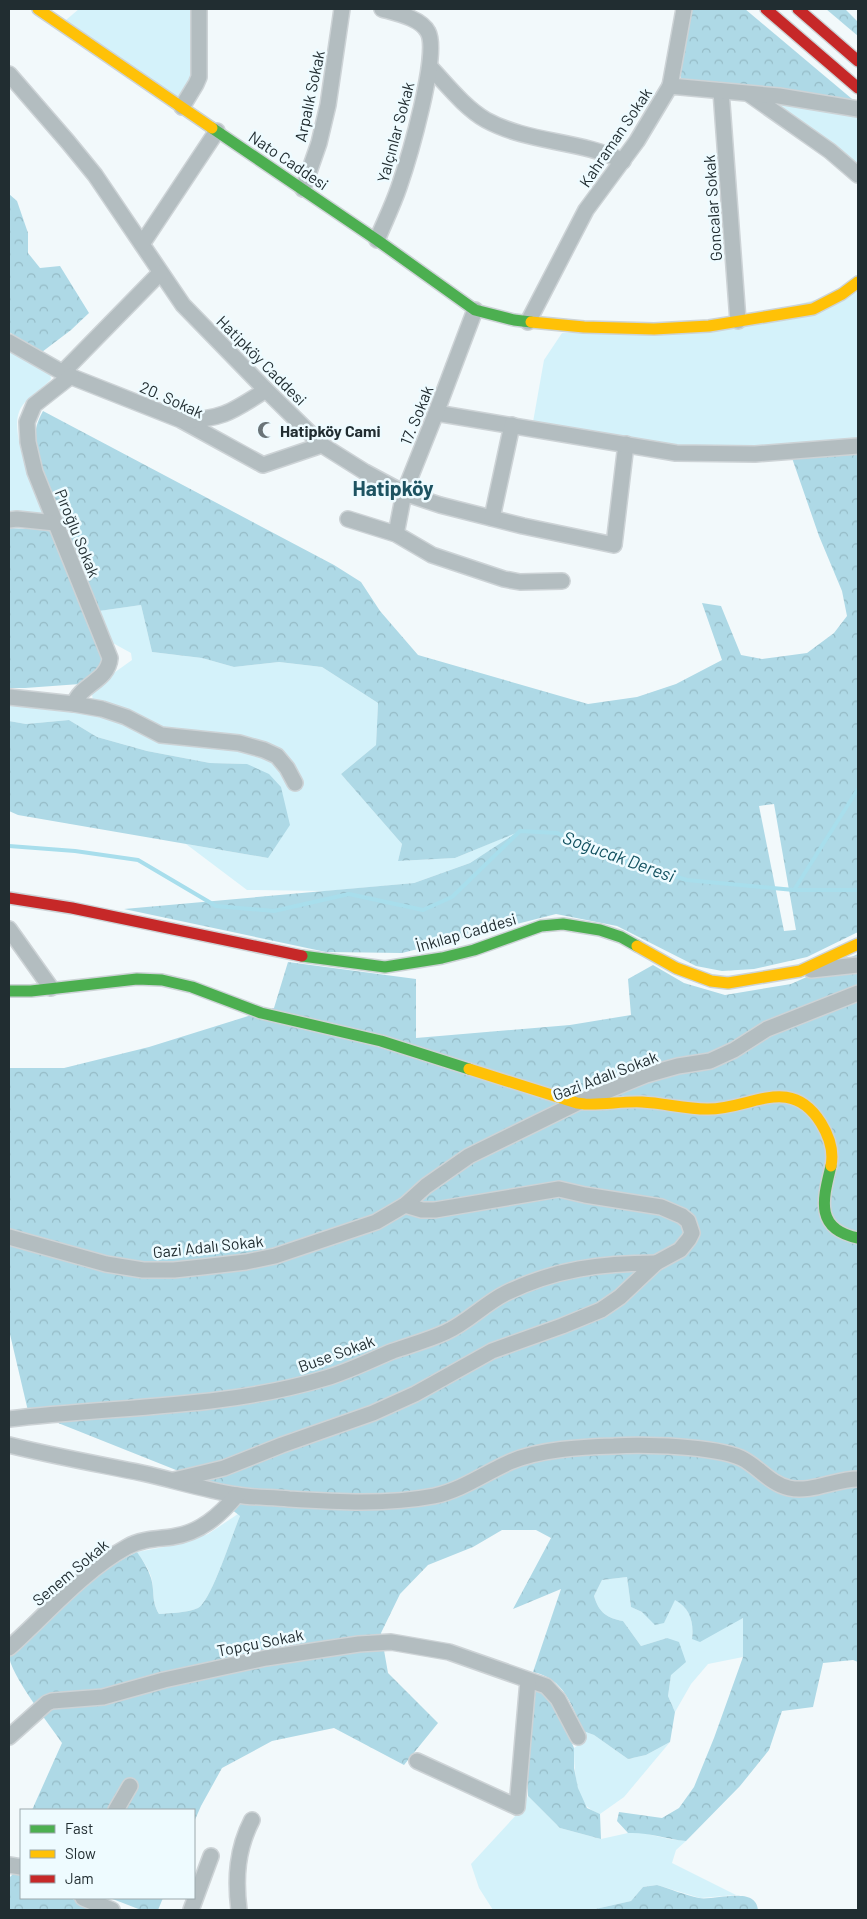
<svg xmlns="http://www.w3.org/2000/svg" width="867" height="1919" viewBox="0 0 867 1919" font-family="Barlow,sans-serif">
<style>
.green{fill:#d4f2fa}
.forest{fill:url(#forest-crowns);fill-rule:evenodd}
.lines{fill:none;stroke-linecap:round;stroke-linejoin:round}
.stream{stroke:#a8deec;stroke-width:4}
.street-casing{stroke:#cdd3d6;stroke-width:18}
.fast-casing{stroke:#cdd3d6;stroke-width:14}
.slow-casing{stroke:#cdd3d6;stroke-width:14}
.jam-casing{stroke:#cdd3d6;stroke-width:14}
.street{stroke:#b3bdc0;stroke-width:15}
.fast{stroke:#4caf50;stroke-width:11}
.slow{stroke:#ffc107;stroke-width:11}
.jam{stroke:#c62828;stroke-width:11}
.labels{text-anchor:middle;dominant-baseline:central;stroke-width:5;stroke-linejoin:round;paint-order:stroke}
.street-label{font-size:16px;fill:#212d31;stroke:#eefbff}
.poi-label{font-size:16px;font-weight:bold;fill:#212d31;stroke:#eefbff;text-anchor:start}
.water-label{font-size:18px;font-style:italic;fill:#125160;stroke:#eefbff}
.district-label{font-size:21px;font-weight:bold;fill:#1d5361;stroke:#eefbff}
</style>
<defs>
<pattern id="forest-crowns" width="20" height="18" patternUnits="userSpaceOnUse" patternTransform="scale(1.25)"><rect width="20" height="18" fill="#aed9e6"/><path d="M2 6a3 3 0 1 1 6 0M12 15a3 3 0 1 1 6 0" fill="none" stroke="#95bbc6"/></pattern>
</defs>
<rect width="100%" height="100%" fill="#f2f9fb"/>
<g class="green">
<polygon points="79,9 192,9 192,76 179,98 66,20"/>
<polygon points="773,101 858,114 858,167 837,148"/>
<polygon points="858,289 858,439 738,448 674,446 533,422 544,360 562,333 685,333"/>
<path d="M9 348 50 373 51 379C42 390 24 398 19 412 10 435 35 490 44 513H9Z"/>
<polygon points="141,605 152,652 202,658 234,667 279,662 322,667 378,703 376,745 341,774 402,844 398,861 455,858 520,831 470,863 414,883 326,891 247,890 186,844 268,858 247,764 210,763 147,751 97,737 69,720 26,724 9,721 9,705 58,711 90,712 120,721 147,737 228,747 286,758 174,733 93,701 92,694 104,680 132,660 131,653 111,642 99,611"/>
<path d="M238 1514 240 1516C233 1532 211 1602 198 1608 186 1613 172 1613 159 1614 152 1601 154 1594 152 1580 150 1570 143 1561 137 1552L175 1545 208 1534Z"/>
<path d="M627 1577 631 1607 664 1622 675 1599C690 1608 694 1622 692 1639L743 1618V1657L708 1664 691 1684 675 1712 668 1696 671 1675 667 1638 641 1646 623 1621C607 1618 599 1613 594 1596L602 1580Z"/>
<path d="M583 1731 594 1735 628 1759 646 1755 670 1742 624 1797 600 1814C596 1812 592 1811 589 1808 575 1798 574 1763 574 1748L583 1742Z"/>
<polygon points="528,1796 560,1828 601,1839 628,1833 643,1833 669,1839 686,1841 676,1850 672,1863 736,1895 700,1898 657,1885 643,1887 631,1901 591,1910 493,1910 479,1888 471,1864 518,1813"/>
</g>
<g class="forest">
<polygon points="690,9 745,9 858,104 683,83 681,79 681,71"/>
<polygon points="826,9 845,9 858,22 858,36"/>
<polygon points="9,194 17,201 28,233 28,253 40,268 60,266 89,313 71,330 42,352 9,332"/>
<path d="M43 411 334 565 361 582 380 611 418 655 588 704 637 697 676 684 722 660 702 603 721 606 741 655 762 659 807 653 834 633 847 616 842 591 819 536 792 458 858 451V932L807 957 754 969 722 971 696 966 617 926 556 914 402 953 326 952 124 909 414 883 470 863 516 833 455 858 398 861 402 844 341 774 376 745 378 703 322 667 279 662 234 667 202 658 152 652 141 605 99 611 39 461C35 440 32 431 43 411ZM774 804 796 930H795L784 931 759 806Z"/>
<polygon points="9,528 50,530 102,654 101,665 94,673 80,684 25,688 9,688"/>
<polygon points="69,720 97,737 147,751 210,763 247,764 269,774 281,787 290,825 268,858 18,815 9,811 9,721 26,724"/>
<path d="M858 954V1662L853 1660 823 1663 813 1707 782 1711 769 1750 740 1786 686 1841C666 1839 648 1832 628 1833L617 1821 619 1812 662 1818 679 1808 694 1787 714 1738 743 1657V1618L700 1642 692 1639C694 1622 690 1608 675 1600L664 1623 655 1625 642 1612 631 1607 627 1577 602 1580 594 1596C599 1613 607 1618 623 1621L641 1646 667 1638 679 1642 686 1662 671 1675 668 1696 675 1712 670 1742 646 1755 628 1759 594 1735 583 1731C571 1705 565 1679 533 1672L561 1589 513 1609 551 1538 536 1530H502L473 1547 428 1565 400 1594 381 1633 388 1673 438 1723 404 1765 334 1728 272 1741 222 1768 201 1806 194 1822V1810H32L62 1743C50 1725 9 1673 9 1655 49 1618 88 1575 137 1552 143 1560 148 1569 151 1578 155 1592 151 1600 159 1614 172 1613 186 1613 198 1608 211 1602 233 1532 240 1516L186 1474 28 1411 9 1330V1068H64L149 1047 274 1008 288 962 416 979V1038L570 1025 631 1015 628 979 653 965 684 983 725 995 791 984Z"/>
<polygon points="543,1690 558,1711 574,1748 574,1768 578,1788 587,1808 600,1814 601,1839 560,1828 528,1796 527,1774 534,1691"/>
<polygon points="14,1873 21,1875 21,1898 70,1898 99,1910 9,1910 9,1878"/>
<path d="M657 1885C670 1889 685 1895 699 1898 714 1901 756 1885 758 1910H591L631 1901 643 1887Z"/>
<polygon points="110,1898 163,1898 158,1910 141,1910"/>
</g>
<g class="lines">
<g class="stream">
<polyline points="9,846 75,851 138,860 216,906 274,911 349,894 423,910 452,897 520,831 557,833 614,858 687,880 794,890 858,890"/>
<polyline points="794,890 858,789"/>
</g>
<g class="street-casing">
<g id="street">
<path d="M430 67C447 85 465 108 486 120 528 143 580 140 623 161"/>
<polyline points="9,74 68,142 95,175 183,305 266,390 322,445 365,472 404,493 440,505 523,526 614,545 626,444"/>
<polyline points="670,86 684,9"/>
<polyline points="721,91 738,321"/>
<polyline points="749,94 830,151 858,175"/>
<polyline points="182,107 196,84 199,77 199,9"/>
<polyline points="303,189 319,143 328,105 342,9"/>
<path d="M377 240C384 223 393 205 399 187 408 161 440 54 428 32 421 18 396 13 382 9"/>
<polyline points="142,244 217,131"/>
<polyline points="528,322 586,210 637,141 670,86 779,96 858,109"/>
<polyline points="9,342 67,375 181,420 263,465 322,445"/>
<polyline points="63,372 160,273"/>
<path d="M71 376 34 405 27 422 28 442 35 472 110 658C108 681 81 684 74 704"/>
<polyline points="436,413 676,453 755,454 858,446"/>
<path d="M182 420C222 420 233 411 266 390"/>
<polyline points="492,518 512,425"/>
<polyline points="348,519 396,534 432,555 504,579 520,582 562,581"/>
<polyline points="9,520 17,519 55,523"/>
<polyline points="396,534 404,493 436,413 475,310"/>
<polyline points="9,697 74,704 102,709 126,717 161,735 239,743 264,750 277,756 287,768 295,783"/>
<polyline points="9,929 51,988"/>
<polyline points="811,970 858,965"/>
<polyline points="9,1237 106,1264 143,1270 174,1270 202,1267 246,1262 275,1256 376,1222 405,1205 426,1186 469,1156 577,1103 646,1075 678,1066 710,1061 734,1050 767,1029 858,993"/>
<path d="M9 1419C114 1406 224 1409 326 1378 349 1371 371 1360 393 1351 410 1345 429 1340 446 1332 468 1322 484 1304 506 1293 555 1269 602 1263 656 1263"/>
<path d="M9 1445C53 1456 98 1464 142 1473 174 1480 205 1490 237 1495 254 1498 272 1497 289 1499 337 1502 387 1505 434 1496 462 1490 485 1473 510 1462 540 1449 582 1447 614 1446 644 1444 714 1446 741 1458 758 1466 770 1484 789 1488 812 1493 835 1479 858 1479"/>
<polyline points="174,1480 224,1468 282,1445 373,1413 415,1394 492,1351 562,1326 601,1310 620,1297 656,1263 680,1250 689,1239 692,1233 688,1221 682,1216 661,1207 585,1195 559,1189 435,1210 422,1210 405,1205"/>
<path d="M9 1648C47 1614 82 1572 127 1547 141 1539 157 1539 172 1537 200 1533 219 1516 237 1495"/>
<polyline points="9,1737 47,1703 52,1701 103,1697 164,1680 266,1658 359,1644 391,1642 449,1652 546,1686 558,1699 578,1737"/>
<polyline points="417,1761 517,1807 528,1681"/>
<polyline points="116,1810 130,1786"/>
<polyline points="9,1865 21,1867"/>
<polyline points="83,1898 112,1910"/>
<polyline points="191,1910 211,1856"/>
<path d="M239 1910C235 1878 237 1849 252 1820"/>
</g>
</g>
<g class="fast-casing">
<g id="fast">
<polyline points="212,128 377,240 475,310 514,320 531,322"/>
<polyline points="302,956 385,967 442,958 474,950 541,926 563,924 600,930 621,937 637,946"/>
<polyline points="9,991 31,991 137,979 162,980 192,987 261,1013 381,1041 469,1069"/>
<path d="M831 1166C823 1199 814 1229 858 1238"/>
</g>
</g>
<g class="slow-casing">
<g id="slow">
<polyline points="38,9 212,128"/>
<polyline points="531,322 584,327 654,329 709,326 813,309 842,294 858,282"/>
<polyline points="637,946 676,968 711,981 728,983 800,971 858,944"/>
<path d="M469 1069 577 1103 585 1104C604 1105 623 1101 642 1102 664 1103 685 1109 707 1109 750 1110 790 1073 821 1123 829 1136 834 1151 831 1166"/>
</g>
</g>
<g class="jam-casing">
<g id="jam">
<polyline points="766,9 858,88"/>
<polyline points="798,9 858,61"/>
<polyline points="9,898 72,908 302,956"/>
</g>
</g>
<use href="#street" class="street"/>
<use href="#fast" class="fast"/>
<use href="#slow" class="slow"/>
<use href="#jam" class="jam"/>
</g>
<defs>
<g id="mosque-bare" transform="scale(1.35)"><path d="M3.5-4.9A6 6 0 1 0 3.5 4.9A5 5 0 1 1 3.5-4.9Z" fill="#6a7478" stroke="#eefbff" stroke-width="2.5" paint-order="stroke"/></g>
</defs>
<g fill-rule="evenodd">
<use href="#mosque-bare" x="266" y="430"/>
</g>
<g class="labels">
<g class="street-label">
<text transform="translate(309 96) rotate(-78)">Arpalık Sokak</text>
<text transform="translate(395 132) rotate(-75)">Yalçınlar Sokak</text>
<text transform="translate(615 137) rotate(-56)">Kahraman Sokak</text>
<text transform="translate(289 160) rotate(34)">Nato Caddesi</text>
<text transform="translate(712 208) rotate(-94)">Goncalar Sokak</text>
<text transform="translate(262 360) rotate(45)">Hatipköy Caddesi</text>
<text transform="translate(172 399) rotate(24)">20. Sokak</text>
<text transform="translate(416 415) rotate(-68)">17. Sokak</text>
<text transform="translate(78 533) rotate(68)">Pıroğlu Sokak</text>
<text transform="translate(466 932) rotate(-16)">İnkılap Caddesi</text>
<text transform="translate(605 1075) rotate(-21)">Gazi Adalı Sokak</text>
<text transform="translate(208 1246) rotate(-6)">Gazi Adalı Sokak</text>
<text transform="translate(336 1353) rotate(-20)">Buse Sokak</text>
<text transform="translate(70 1572) rotate(-40)">Senem Sokak</text>
<text transform="translate(260 1642) rotate(-11)">Topçu Sokak</text>
</g>
<g class="poi-label">
<text x="280" y="430">Hatipköy Cami</text>
</g>
<g class="water-label">
<text transform="translate(619 856) rotate(20)">Soğucak Deresi</text>
</g>
<g class="district-label">
<text x="393" y="487">Hatipköy</text>
</g>
</g>
<rect width="867" height="1919" fill="none" stroke="#212d31" stroke-width="20"/>
<rect x="20" y="1809" width="175" height="90" fill="#eefbff" stroke="#9ca9ad"/>
<rect x="30" y="1825" width="25" height="8" fill="#4caf50" stroke="#9ca9ad"/>
<text x="65" y="1834" font-size="15" fill="#212d31">Fast</text>
<rect x="30" y="1850" width="25" height="8" fill="#ffc107" stroke="#9ca9ad"/>
<text x="65" y="1859" font-size="15" fill="#212d31">Slow</text>
<rect x="30" y="1875" width="25" height="8" fill="#c62828" stroke="#9ca9ad"/>
<text x="65" y="1884" font-size="15" fill="#212d31">Jam</text>
</svg>
